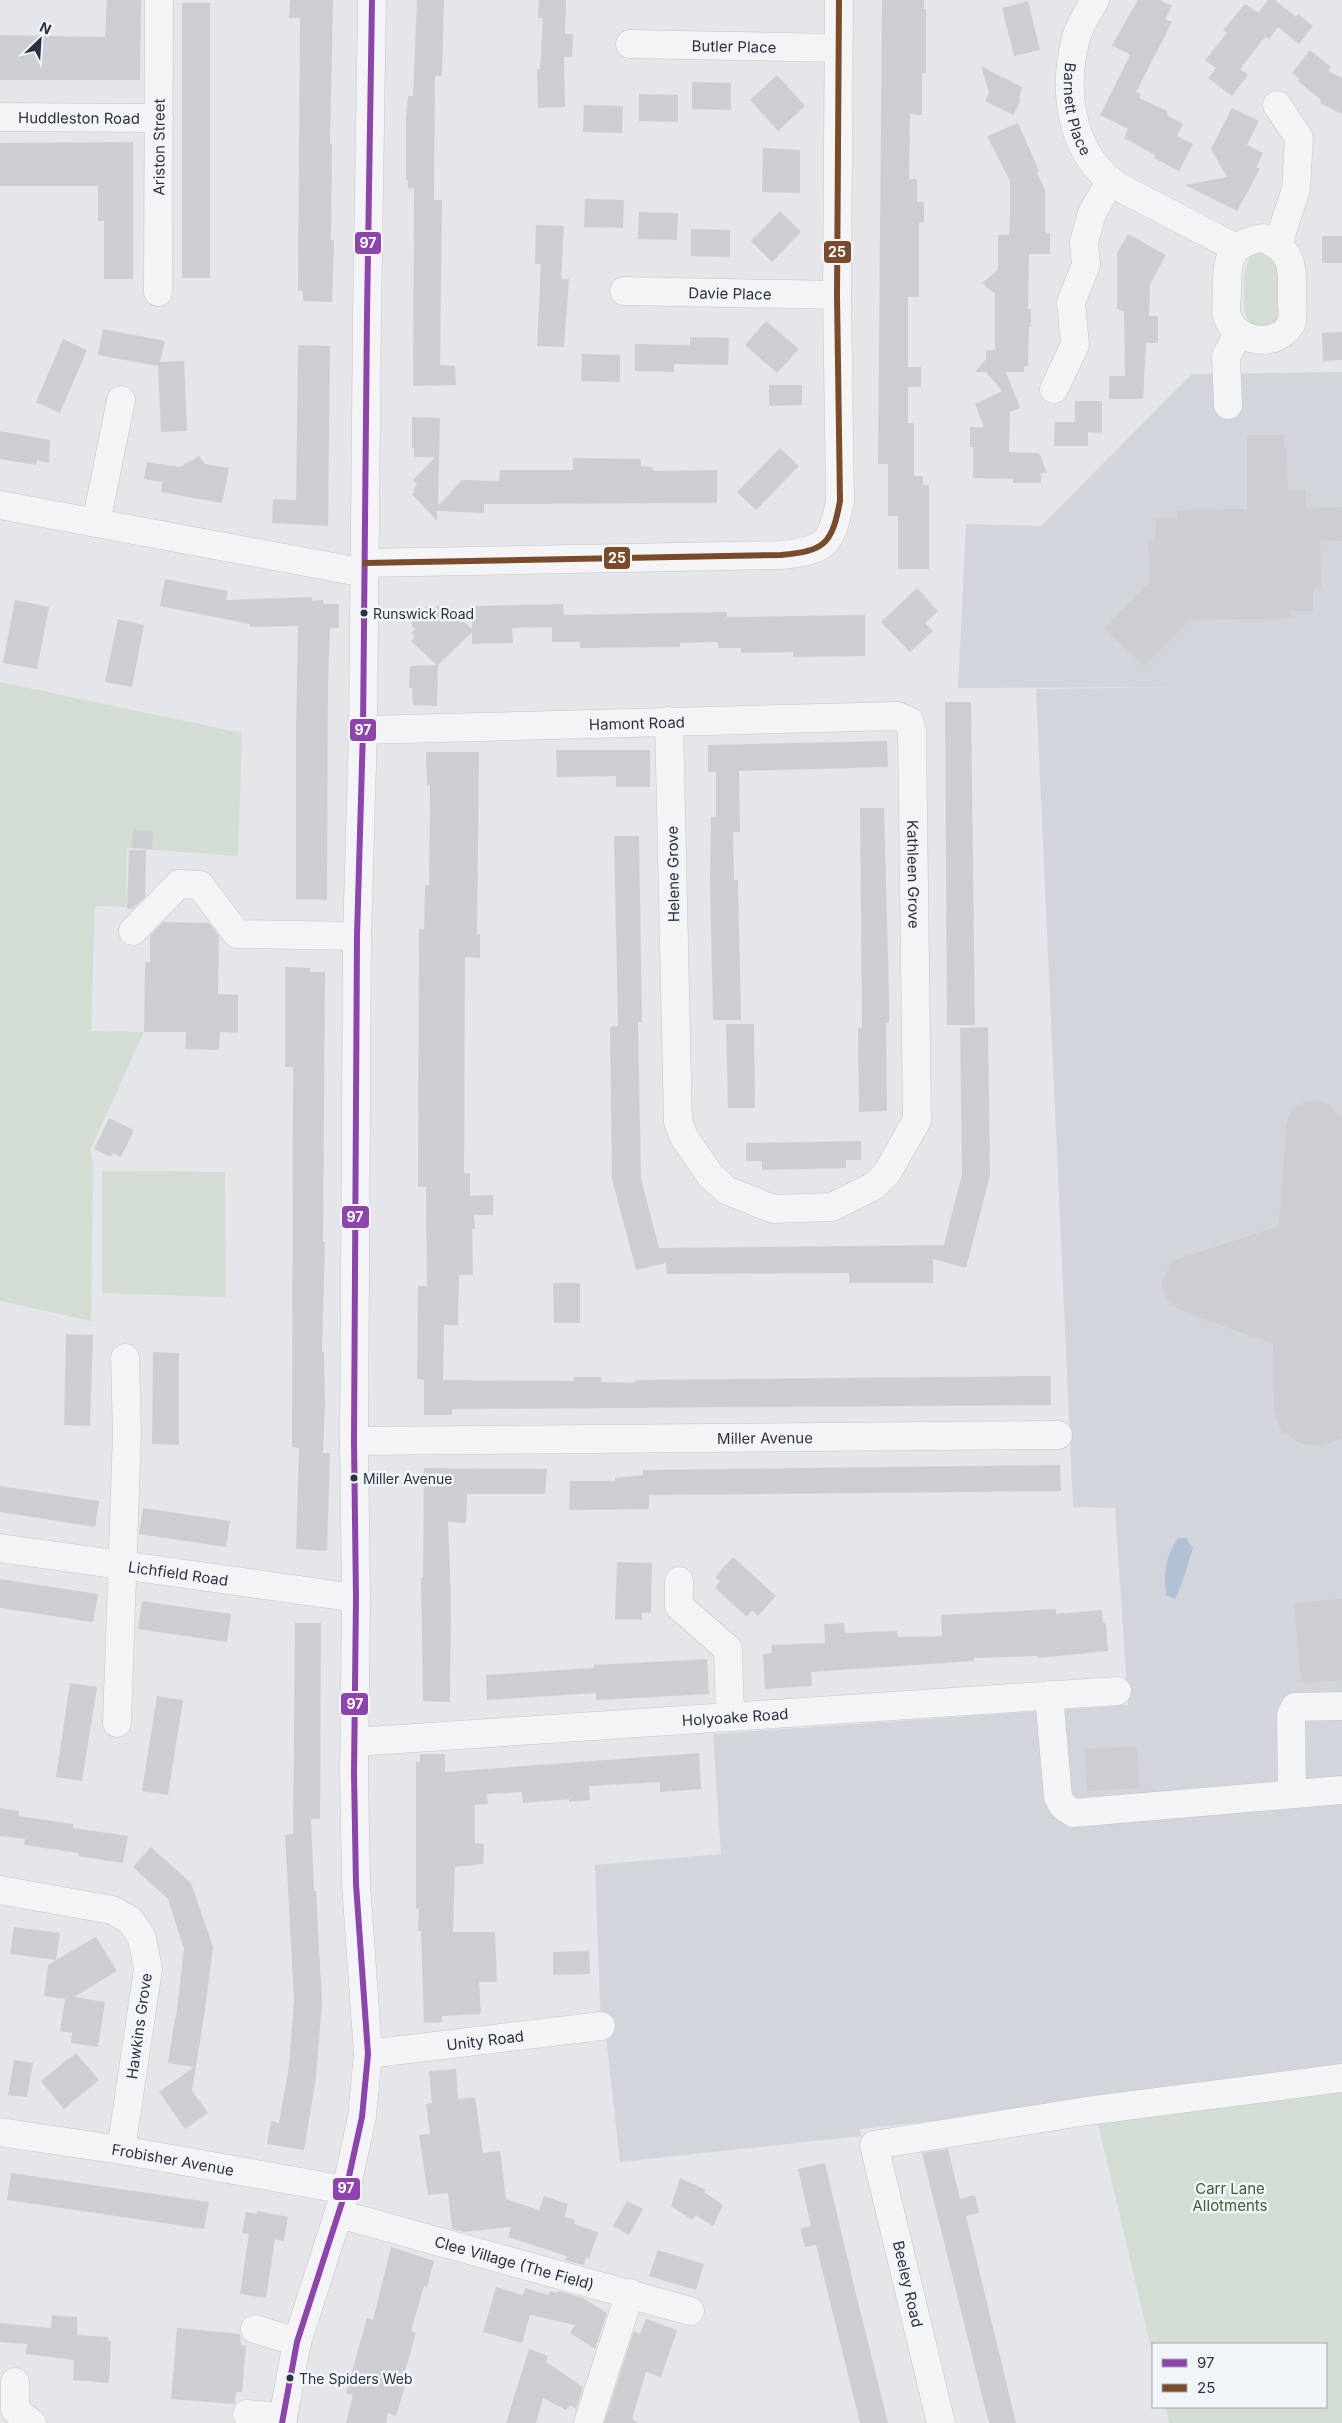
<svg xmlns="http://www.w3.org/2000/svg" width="1342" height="2423" viewBox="0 0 1342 2423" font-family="Inter,sans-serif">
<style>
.built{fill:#d2d5dc}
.green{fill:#d4ddd4}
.water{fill:#b2c1d5}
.building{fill:#ccced2}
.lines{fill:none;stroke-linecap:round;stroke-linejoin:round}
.minor-casing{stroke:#c2c4c7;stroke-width:29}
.minor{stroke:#f4f4f6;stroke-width:28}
.bus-1-casing{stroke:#f2f5f8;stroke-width:10}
.bus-2-casing{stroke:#f2f5f8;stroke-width:10}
.bus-1{stroke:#8e44ad;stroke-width:6}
.bus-2{stroke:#7a4b2a;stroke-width:6}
.bus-dot{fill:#293144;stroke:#f2f5f8;stroke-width:2}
.labels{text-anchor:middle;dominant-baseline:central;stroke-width:5;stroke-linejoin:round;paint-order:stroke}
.bus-label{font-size:14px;fill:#293144;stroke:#f2f5f8;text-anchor:start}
.street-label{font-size:15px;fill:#293144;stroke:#f2f5f8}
.park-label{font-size:15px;fill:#3b6136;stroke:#f2f5f8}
.line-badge{stroke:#f2f5f8;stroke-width:2}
.badge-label{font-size:14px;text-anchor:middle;font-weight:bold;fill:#fff}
</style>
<rect width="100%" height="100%" fill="#e4e6e9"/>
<polygon class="built" points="1342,372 1342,2069 1085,2104 860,2129 861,2136 620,2162 606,2037 601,2026 595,1865 721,1854 713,1734 1128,1705 1115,1508 1073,1507 1036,689 1188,687 958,688 966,524 1041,526 1192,374"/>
<g class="green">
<path d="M1263 252 1275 258C1279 268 1285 304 1282 315 1276 331 1253 332 1246 317 1243 311 1245 300 1244 294 1244 279 1244 269 1250 256Z"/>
<polygon points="0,682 242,733 238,856 127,848 126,907 95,906 91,1031 144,1032 90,1150 93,1163 91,1321 0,1301"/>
<polygon points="102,1171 225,1172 226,1297 102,1293"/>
<polygon points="1342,2069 1342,2423 1169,2423 1166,2407 1326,2407 1326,2344 1153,2344 1153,2356 1095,2111"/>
</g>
<path class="water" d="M1178 1538H1186L1193 1548 1182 1583 1175 1599 1166 1595C1163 1574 1166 1555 1178 1538Z"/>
<g class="building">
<polygon points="107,0 141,0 140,80 0,80 0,35 105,37"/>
<polygon points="290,0 333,0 330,144 332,144 331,240 334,240 332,302 303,301 303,291 298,290 300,18 289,18"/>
<polygon points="417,0 444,0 442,76 435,76 434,200 442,200 440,365 455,366 456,385 413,386 414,188 408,189 408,180 406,180 406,117 408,96 413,96"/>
<polygon points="539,0 566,0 565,34 573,34 572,57 564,57 565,107 538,108 537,69 540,69 543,18 538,18"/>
<polygon points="882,0 924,0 924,9 926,9 926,73 922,73 922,115 910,114 909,179 917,179 917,202 924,202 924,222 919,223 919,297 908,297 908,367 921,367 921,387 908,387 908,423 914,423 914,476 923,476 923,485 929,485 929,569 898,569 898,516 888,516 888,464 878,464"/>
<polygon points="1138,0 1160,0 1172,6 1165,19 1172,22 1136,92 1141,94 1139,98 1167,111 1168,116 1183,124 1177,136 1193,144 1179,171 1154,158 1155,155 1124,138 1128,129 1100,115 1130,55 1112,45"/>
<polygon points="1268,0 1275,0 1296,17 1298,14 1313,26 1299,44 1278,27 1269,39 1265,37 1240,69 1248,75 1232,96 1208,78 1216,68 1205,60 1227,33 1223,30 1245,4 1258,13"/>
<polygon points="1028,1 1040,50 1014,56 1002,8"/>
<rect x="182" y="3" width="28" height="275"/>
<polygon points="1310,50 1331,67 1328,71 1342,78 1342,114 1320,103 1321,100 1298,81 1300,79 1292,73"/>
<polygon points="981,66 1022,87 1019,99 1021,100 1013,115 985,101 989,93"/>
<polygon points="777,75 805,106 778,131 750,100"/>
<polygon points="692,82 731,83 731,110 692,109"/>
<polygon points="639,94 678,95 678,122 639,121"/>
<polygon points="584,105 623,106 622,133 583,132"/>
<polygon points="1232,108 1259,121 1247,145 1263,153 1256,167 1260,169 1237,211 1185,185 1227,177 1211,149"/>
<polygon points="1018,123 1039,171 1037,173 1045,190 1045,233 1050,233 1050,254 1029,254 1028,309 1031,309 1031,327 1029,327 1028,366 1024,366 1024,372 1006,372 1020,408 1010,412 1009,452 1039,453 1047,473 1041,473 1041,483 1013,483 1013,479 973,478 973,447 970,447 970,427 984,427 975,404 1002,391 986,372 975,372 986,359 986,351 995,350 995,294 982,283 998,270 998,235 1009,235 1010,215 1010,181 987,136"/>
<polygon points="133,142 133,279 104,279 104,221 98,221 98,186 0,186 0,143"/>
<polygon points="763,148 800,150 800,193 762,192"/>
<polygon points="585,199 624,200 623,228 584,227"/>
<polygon points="780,211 801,232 772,262 751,241"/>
<polygon points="639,212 678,213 677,240 638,239"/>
<polygon points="536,225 564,226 561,279 569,279 564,347 537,346 541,264 535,264"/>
<polygon points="691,229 730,230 730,257 691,256"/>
<polygon points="1128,234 1166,255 1150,284 1149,316 1158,316 1158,343 1146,343 1143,399 1109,399 1109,376 1125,376 1124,311 1117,309 1117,253"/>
<rect x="1322" y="236" width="20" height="27"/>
<polygon points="766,321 799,349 777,373 745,345"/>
<polygon points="103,329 165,341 160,362 184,361 187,431 161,432 158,366 98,355"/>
<polygon points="1342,332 1342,360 1323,361 1322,333"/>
<polygon points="690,337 729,338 728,365 674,364 674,372 635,371 635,344 690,345"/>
<polygon points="63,339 87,350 60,413 36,402"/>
<polygon points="298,345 330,346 328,526 272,523 273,499 296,500"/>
<polygon points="582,354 620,355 620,382 581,381"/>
<polygon points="769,385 802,385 802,405 769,406"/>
<polygon points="1075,401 1102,401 1102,433 1088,432 1088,446 1054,446 1055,422 1075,422"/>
<polygon points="412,417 440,418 438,506 462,480 499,481 500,470 573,470 573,458 641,459 641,466 653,467 653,471 717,470 717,503 484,504 484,513 437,511 437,521 412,494 415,492 413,489 417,484 413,480 435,457 414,457 414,448 412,448"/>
<polygon points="0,431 50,440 49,463 37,460 36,465 0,459"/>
<polygon points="1247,435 1284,435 1284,448 1287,448 1288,490 1306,490 1306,508 1342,507 1342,541 1320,540 1321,588 1313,588 1313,611 1291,611 1291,618 1190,620 1144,666 1104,628 1149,582 1148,540 1155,541 1156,518 1177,518 1177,510 1247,509"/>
<polygon points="780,448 799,466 756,510 737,492"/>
<polygon points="199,456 205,464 229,468 222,503 161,492 162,482 144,479 147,462 180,467"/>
<polygon points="165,579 228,591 226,600 312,597 312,601 323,600 323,604 339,604 339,628 330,628 328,680 327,900 296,899 296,727 298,626 250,627 250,624 160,606"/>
<polygon points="917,588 938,611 925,623 933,631 910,652 881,622"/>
<polygon points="15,600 49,607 37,669 3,663"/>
<polygon points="563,604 564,615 727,612 727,617 865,615 865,656 793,657 793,652 741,653 741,648 718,648 718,642 680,643 680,647 580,648 580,642 552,642 552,627 512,628 513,643 472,644 472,632 438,665 437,706 413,705 412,688 409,688 410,666 437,665 411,641 415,636 411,633 415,629 412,626 412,622 427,606 429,607 431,605 435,609 438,605 442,609 446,605 472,629 472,606"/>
<polygon points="118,619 144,625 132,687 105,682"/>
<polygon points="945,702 971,702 975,1025 947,1025"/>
<polygon points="887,741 888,767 739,771 740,832 733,832 734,880 738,880 741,1020 713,1020 710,880 711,817 716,817 716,772 708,772 708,745"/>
<polygon points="556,750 650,750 650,787 616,787 616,776 557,777"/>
<polygon points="426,752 479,752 477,934 480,934 480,958 465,957 464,1173 470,1173 470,1196 493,1195 493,1215 474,1215 475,1229 472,1229 473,1275 459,1275 458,1325 444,1325 443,1380 574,1381 574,1377 601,1377 601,1382 635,1383 635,1380 1051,1376 1051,1405 452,1409 452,1415 424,1415 424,1380 417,1379 418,1286 427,1286 426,1187 418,1187 419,929 424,929 425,885 429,885 430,785 427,785"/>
<polygon points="860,808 884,808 889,995 889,1023 886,1023 887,1111 859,1112 858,1028 862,1028"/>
<polygon points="133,830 153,831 152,849 132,848"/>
<polygon points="614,836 639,836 642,1022 638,1022 641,1179 659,1248 944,1245 962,1174 960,1028 988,1027 990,1176 966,1268 933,1259 933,1283 849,1283 849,1273 667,1274 666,1263 636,1270 612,1179 610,1027 618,1026"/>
<polygon points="129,850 146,850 145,897 132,909 127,909"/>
<polygon points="163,922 209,923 219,936 218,994 238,995 238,1033 220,1032 219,1050 185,1049 186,1032 144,1032 145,962 150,962 150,936"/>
<polygon points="285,967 310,968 310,972 325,972 323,1242 325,1242 322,1352 324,1352 325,1406 323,1453 330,1453 327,1551 296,1549 299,1448 292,1447 293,1067 285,1067"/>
<polygon points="726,1024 754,1024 755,1108 728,1108"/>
<polygon points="1306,1100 1328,1104 1342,1118 1342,1438 1323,1446 1301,1444 1281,1431 1274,1411 1273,1344 1187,1313 1168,1302 1161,1284 1172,1261 1279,1226 1286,1125 1291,1111"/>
<polygon points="109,1118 134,1130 121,1157 113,1153 111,1157 94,1149"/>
<polygon points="861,1141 861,1160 846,1160 846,1168 762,1170 762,1161 746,1161 746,1143"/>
<polygon points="553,1283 580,1283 580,1323 554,1323"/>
<polygon points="66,1334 93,1335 90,1426 64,1425"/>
<polygon points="153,1352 179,1353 179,1445 152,1444"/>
<polygon points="1060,1465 1061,1491 649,1495 649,1509 569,1510 570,1481 615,1481 615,1478 643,1475 643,1470"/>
<polygon points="424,1468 547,1469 545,1494 467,1494 466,1523 448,1522 451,1599 450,1702 423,1701 421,1578 423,1577"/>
<polygon points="0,1486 99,1501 95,1527 0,1512"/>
<polygon points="143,1508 230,1521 226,1547 139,1534"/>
<polygon points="733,1557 776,1596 758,1616 752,1610 747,1617 715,1588 720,1581 715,1577"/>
<polygon points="617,1562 652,1563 651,1613 642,1613 642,1620 615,1619"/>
<polygon points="0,1579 98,1594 93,1622 0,1608"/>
<polygon points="1342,1599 1342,1680 1301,1683 1294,1603"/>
<polygon points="142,1601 231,1614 227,1642 138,1629"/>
<polygon points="1056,1609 1056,1614 1102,1610 1103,1623 1106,1623 1108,1651 1038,1658 1037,1656 974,1658 974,1661 811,1672 812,1686 765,1689 763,1654 772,1653 771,1645 825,1643 824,1624 844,1623 845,1633 897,1631 898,1637 942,1636 941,1615"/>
<polygon points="295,1623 321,1623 320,1819 311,1819 314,1891 316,1891 322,2002 316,2077 304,2150 267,2144 271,2121 279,2123 289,2066 294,2000 285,1835 293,1834"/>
<polygon points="707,1659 709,1694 596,1700 596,1693 487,1700 486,1675 594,1668 594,1665"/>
<polygon points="70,1683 97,1687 82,1781 56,1777"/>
<polygon points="157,1696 183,1700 168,1795 142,1791"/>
<polygon points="1137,1746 1140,1788 1087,1791 1084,1749"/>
<polygon points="699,1753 701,1789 660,1792 660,1782 589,1786 590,1800 569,1802 569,1799 523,1803 522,1792 487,1794 488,1804 475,1805 475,1843 484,1844 483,1864 455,1867 453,1932 495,1932 497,1982 479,1982 481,2014 442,2016 442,2022 424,2023 421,1931 418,1931 419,1909 416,1909 416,1762 420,1762 420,1754 445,1754 445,1772"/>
<polygon points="0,1808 19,1811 18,1816 73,1824 73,1828 128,1836 123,1863 78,1856 79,1853 24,1845 25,1839 0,1836"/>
<polygon points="151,1847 191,1883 213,1947 205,2010 192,2091 208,2113 185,2129 159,2092 194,2067 168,2063 175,2018 176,2018 184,1949 168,1899 133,1867"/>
<polygon points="14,1927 60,1933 56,1960 96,1937 117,1971 74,1997 105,2002 98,2047 71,2043 72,2033 60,2031 65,1999 44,1996 48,1965 56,1960 10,1954"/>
<polygon points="589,1951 590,1974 553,1975 553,1952"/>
<polygon points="76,2053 99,2080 64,2109 41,2081"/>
<polygon points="14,2060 33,2063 27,2097 8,2095"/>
<polygon points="456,2069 458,2099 475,2097 483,2153 500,2151 506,2199 539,2210 544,2196 568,2204 564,2217 575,2220 574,2224 598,2232 589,2259 586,2257 584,2265 565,2260 567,2256 508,2237 511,2227 464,2232 452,2229 448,2193 428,2195 419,2135 430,2134 426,2104 432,2103 429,2071"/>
<polygon points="948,2149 960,2199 975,2195 979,2213 966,2216 1016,2423 990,2423 987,2416 922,2153"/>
<polygon points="825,2163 853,2282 888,2423 860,2423 816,2245 805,2247 800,2229 811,2226 798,2169"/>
<polygon points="11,2173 209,2202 204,2229 7,2200"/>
<polygon points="680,2178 706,2190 704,2192 723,2205 713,2226 696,2215 692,2220 671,2206"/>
<polygon points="627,2201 643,2209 629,2235 613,2226"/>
<polygon points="257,2211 288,2217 284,2241 275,2239 266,2298 240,2294 249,2234 242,2233 246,2212 257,2214"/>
<polygon points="391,2247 434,2261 427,2287 424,2286 411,2331 416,2333 404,2375 408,2376 396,2416 388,2413 386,2423 346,2423 353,2395 346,2393 367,2318 373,2320"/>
<polygon points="658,2250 704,2264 696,2290 649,2276"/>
<polygon points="496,2287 523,2295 525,2288 549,2295 550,2291 557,2293 558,2291 583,2298 607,2313 595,2349 570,2333 575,2325 530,2315 522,2343 483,2332"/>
<polygon points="52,2315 77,2317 77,2335 108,2337 108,2341 111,2341 109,2383 73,2380 74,2360 26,2354 27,2344 0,2342 0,2323 51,2328"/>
<polygon points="646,2319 677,2330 661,2377 646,2372 632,2419 638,2423 604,2423 634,2331 640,2334"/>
<polygon points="177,2328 240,2334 241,2345 246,2346 242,2392 236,2392 235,2404 171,2399"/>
<polygon points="529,2349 548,2356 546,2362 583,2387 576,2409 570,2405 566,2410 543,2398 536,2423 506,2423"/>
</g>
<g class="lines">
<g class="minor-casing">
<g id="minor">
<path id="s1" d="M1095 0C1089 12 1079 25 1076 38 1062 92 1070 154 1119 187L1236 248"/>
<path id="s2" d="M630 44 838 48"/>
<polyline points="1277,105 1299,138 1296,189 1278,244"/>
<path id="s3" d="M0 117 159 118"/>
<path d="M1263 238C1296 251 1292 270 1292 301 1292 307 1294 318 1291 324 1277 349 1235 343 1227 316 1225 310 1227 299 1227 293 1227 261 1227 243 1263 238Z"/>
<path id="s4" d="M624 291 837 295"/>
<path id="s5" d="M158 292 159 1"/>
<polyline points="1054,389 1075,345 1071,302 1086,265 1084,242 1092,213 1111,181"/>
<polyline points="1228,405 1226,356 1239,333"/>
<polyline points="0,505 365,573"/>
<polyline points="96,523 121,400"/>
<path d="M365 563 781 555C825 551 832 544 840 501L837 295 839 0"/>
<path id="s6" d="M363 730 897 716 909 721 912 730 917 1120 887 1173 874 1186 832 1207 773 1209 726 1190 710 1175 684 1137 678 1122 669 721"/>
<polyline points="133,931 179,884 200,885 237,934 357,936"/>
<path id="s7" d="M354 1441 1058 1435"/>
<path id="s8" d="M0 1548 356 1598"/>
<polyline points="679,1581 679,1606 728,1649 730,1716"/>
<polyline points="1049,1695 1058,1797 1063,1806 1073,1813 1342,1790"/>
<polyline points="117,1723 127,1433 125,1358"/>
<path id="s9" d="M355 1742 1117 1691"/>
<polyline points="1292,1794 1291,1715 1295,1707 1342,1706"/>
<polyline points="0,1890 112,1910 130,1920 142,1938 148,1969 121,2150"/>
<path id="s10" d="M368 2054 601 2026"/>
<path id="s11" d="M0 2132 121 2150 346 2190"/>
<path id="s12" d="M339 2214 690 2311"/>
<polyline points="255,2329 297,2342"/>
<polyline points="15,2382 15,2410 32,2423"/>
<polyline points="247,2414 283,2417"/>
<polyline points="282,2423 297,2342 346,2190 362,2117 368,2054 356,1884 354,1773 356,1598 354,1441 357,936 363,730 367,315 372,0"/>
<polyline points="588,2423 630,2293"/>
<polyline points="941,2423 874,2145 1087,2111 1342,2078"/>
</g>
</g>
<use href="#minor" class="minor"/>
<g class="bus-1-casing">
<polyline id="bus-1" points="282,2423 297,2342 346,2190 362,2117 368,2054 356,1884 354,1773 356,1598 354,1441 357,936 363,730 367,315 372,0"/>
</g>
<g class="bus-2-casing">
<path id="bus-2" d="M365 563 781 555C825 551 832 544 840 501L837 295 839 0"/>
</g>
<use href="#bus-1" class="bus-1"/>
<use href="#bus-2" class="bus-2"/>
</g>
<g class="bus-dot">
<circle cx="364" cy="613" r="4.5"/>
<circle cx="354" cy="1478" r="4.5"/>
<circle cx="290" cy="2378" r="4.5"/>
</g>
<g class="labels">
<g class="bus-label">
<text x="373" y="613">Runswick Road</text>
<text x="363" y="1478">Miller Avenue</text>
<text x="299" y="2378">The Spiders Web</text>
</g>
<g class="street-label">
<text stroke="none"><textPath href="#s2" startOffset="104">Butler Place</textPath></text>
<text stroke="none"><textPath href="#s1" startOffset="115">Barnett Place</textPath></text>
<text stroke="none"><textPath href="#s3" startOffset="79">Huddleston Road</textPath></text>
<text stroke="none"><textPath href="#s5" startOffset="145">Ariston Street</textPath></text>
<text stroke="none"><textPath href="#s4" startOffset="106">Davie Place</textPath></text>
<text stroke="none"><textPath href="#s6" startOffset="274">Hamont Road</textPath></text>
<text transform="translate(673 874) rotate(-91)">Helene Grove</text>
<text stroke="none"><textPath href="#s6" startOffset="701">Kathleen Grove</textPath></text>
<text stroke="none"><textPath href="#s7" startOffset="411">Miller Avenue</textPath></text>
<text stroke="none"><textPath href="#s8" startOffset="180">Lichfield Road</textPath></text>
<text stroke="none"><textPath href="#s9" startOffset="381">Holyoake Road</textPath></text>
<text transform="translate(139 2026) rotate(-82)">Hawkins Grove</text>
<text stroke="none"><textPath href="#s10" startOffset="118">Unity Road</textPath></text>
<text stroke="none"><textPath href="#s11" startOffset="175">Frobisher Avenue</textPath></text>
<text stroke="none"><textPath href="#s12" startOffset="182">Clee Village (The Field)</textPath></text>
<text transform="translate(908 2284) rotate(77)">Beeley Road</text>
</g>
<g class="park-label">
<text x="1230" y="2188">Carr Lane<tspan x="1230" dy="17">Allotments</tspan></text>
</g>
</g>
<g class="line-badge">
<rect x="354" y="231" width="28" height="24" rx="5" fill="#8e44ad"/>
<rect x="823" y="240" width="29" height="24" rx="5" fill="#7a4b2a"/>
<rect x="603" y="546" width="28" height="24" rx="5" fill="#7a4b2a"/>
<rect x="349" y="718" width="28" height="24" rx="5" fill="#8e44ad"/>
<rect x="341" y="1205" width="29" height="24" rx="5" fill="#8e44ad"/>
<rect x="340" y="1692" width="29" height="24" rx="5" fill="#8e44ad"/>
<rect x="332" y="2177" width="29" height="24" rx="5" fill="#8e44ad"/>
</g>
<g class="badge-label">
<text x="368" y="248">97</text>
<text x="837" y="257">25</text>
<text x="617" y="563">25</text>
<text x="363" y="735">97</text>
<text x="355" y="1222">97</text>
<text x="355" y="1709">97</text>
<text x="346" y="2193">97</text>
</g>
<rect x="1152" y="2343" width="175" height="65" fill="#f2f5f8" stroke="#a2a7b0"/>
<rect x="1162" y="2359" width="25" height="8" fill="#8e44ad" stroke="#a2a7b0"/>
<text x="1197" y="2368" font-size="15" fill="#293144">97</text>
<rect x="1162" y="2384" width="25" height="8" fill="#7a4b2a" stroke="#a2a7b0"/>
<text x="1197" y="2393" font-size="15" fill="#293144">25</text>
<g transform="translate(40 40) rotate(25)" stroke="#f2f5f8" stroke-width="4" paint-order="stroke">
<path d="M0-4L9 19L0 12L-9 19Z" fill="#293144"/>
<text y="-8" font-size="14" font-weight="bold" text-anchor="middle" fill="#293144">N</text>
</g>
</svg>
